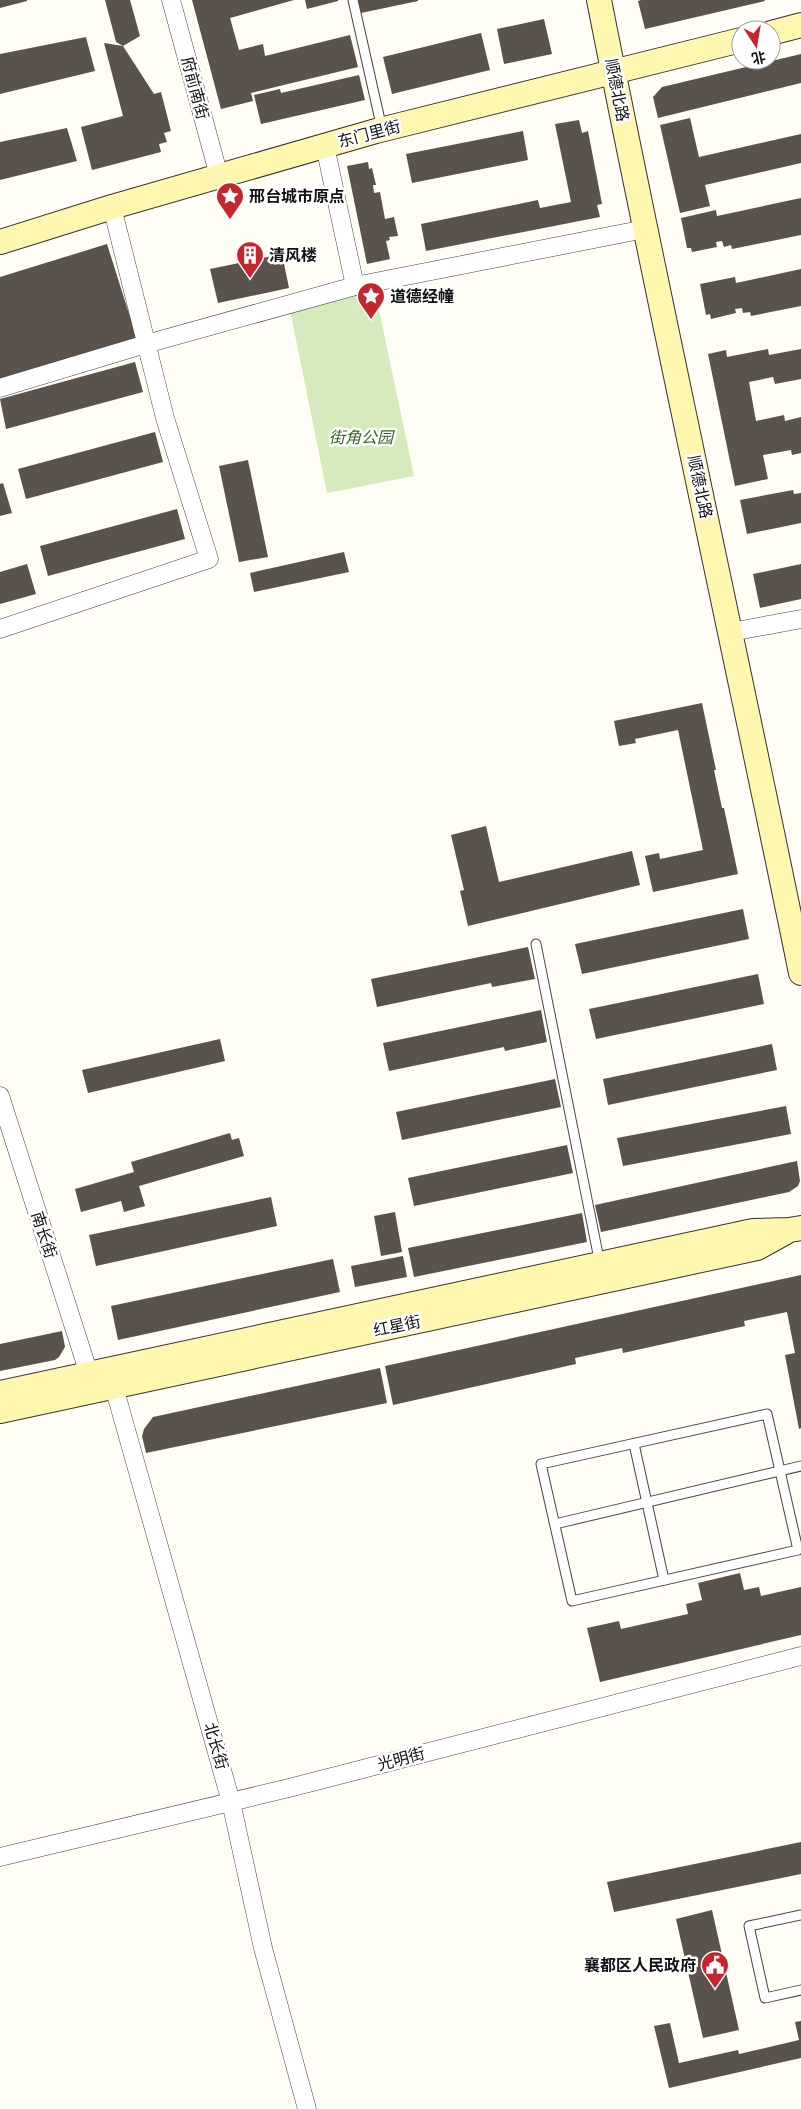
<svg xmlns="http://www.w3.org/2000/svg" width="801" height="2109" viewBox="0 0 801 2109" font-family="'Times New Roman','Noto Sans SC',serif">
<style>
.green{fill:#d5ebbd}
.building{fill:#5a524d}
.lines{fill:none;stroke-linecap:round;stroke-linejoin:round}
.lane-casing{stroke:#444;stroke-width:11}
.street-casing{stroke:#444;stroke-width:19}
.secondary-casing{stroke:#333;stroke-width:26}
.lane{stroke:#fff;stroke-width:9}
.street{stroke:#fff;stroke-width:18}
.secondary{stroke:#fff6b0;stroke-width:24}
.labels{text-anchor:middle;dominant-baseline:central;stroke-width:5;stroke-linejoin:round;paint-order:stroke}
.street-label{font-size:16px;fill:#111;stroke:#fff}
.poi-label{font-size:16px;font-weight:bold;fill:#111;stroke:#fff;text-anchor:start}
.park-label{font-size:16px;font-style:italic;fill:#2f6b1f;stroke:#fff}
</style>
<rect width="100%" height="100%" fill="#fffdf5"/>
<polygon class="green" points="375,291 414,476 327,493 290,310"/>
<g class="building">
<polygon points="0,0 27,0 27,1 0,8"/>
<polygon points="105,0 130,0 140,36 123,46 116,42"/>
<polygon points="192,0 294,0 230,18 239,50 263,44 265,56 350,35 358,67 251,93 253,101 221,109"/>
<polygon points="305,0 338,0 338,1 307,9"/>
<polygon points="358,0 418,0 418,1 361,13"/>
<polygon points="641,0 764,0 765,1 645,29 638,1"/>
<polygon points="544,19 552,54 504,64 497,29"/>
<polygon points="481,33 490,70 392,94 383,57"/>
<polygon points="86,37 95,71 0,94 0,54"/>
<polygon points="104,43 123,46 154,94 161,92 171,131 164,133 167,142 159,144 161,152 92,170 81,127 123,116"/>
<polygon points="801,54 801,83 658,118 653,97 662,87"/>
<polygon points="359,75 365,100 261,124 254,95 280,89 281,93"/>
<polygon points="690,118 699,157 801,134 801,163 705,185 710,206 680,213 660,125"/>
<polygon points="579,120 582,133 588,131 602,204 597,205 600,217 426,251 421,224 538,200 540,208 571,202 555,124"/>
<polygon points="67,128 77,161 0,180 0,142"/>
<polygon points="523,131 528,160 412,183 406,154"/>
<polygon points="368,162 369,169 372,168 376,185 373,185 374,193 380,192 385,219 394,217 398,236 389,237 390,240 386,241 390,259 367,264 347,166"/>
<polygon points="801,198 801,235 732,249 731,245 724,247 722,241 716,242 717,247 692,252 691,248 687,248 681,218 716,210 717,216"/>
<polygon points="107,244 137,339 0,382 0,277"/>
<polygon points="282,254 289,288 218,303 210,269"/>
<polygon points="801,269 801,306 751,316 750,312 743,313 742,308 735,309 736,313 711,319 710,314 706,315 700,284 735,277 736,283"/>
<polygon points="768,349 769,355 801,349 801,379 775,384 773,377 749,382 756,421 784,415 785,421 801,417 801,453 792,455 791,450 763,455 768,479 735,486 708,354 726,350 727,357"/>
<polygon points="135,362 143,392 6,429 0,399"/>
<polygon points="155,432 163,462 26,499 18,469"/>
<polygon points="248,460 268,557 239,562 219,466"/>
<polygon points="3,483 12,513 0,516 0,484"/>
<polygon points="793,490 794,494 801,493 801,523 747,534 740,500"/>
<polygon points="177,509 185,539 48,576 40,546"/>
<polygon points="344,552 349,572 254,592 250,573"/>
<polygon points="27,564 36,594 0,604 0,572"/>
<polygon points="801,564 801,599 760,608 753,574"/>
<polygon points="702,703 716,770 714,770 722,808 724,808 738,874 653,892 645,856 659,853 660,859 703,850 678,730 635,739 636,743 619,746 614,721"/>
<polygon points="486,826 499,882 632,851 640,885 468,926 460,891 464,890 451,835"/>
<polygon points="743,909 749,939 582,974 575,944"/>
<polygon points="528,947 535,979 492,987 491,983 377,1007 371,979"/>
<polygon points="758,974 764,1004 596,1039 589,1009"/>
<polygon points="541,1010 547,1042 505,1051 504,1047 389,1071 383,1043"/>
<polygon points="220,1039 225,1061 88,1093 82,1070"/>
<polygon points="772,1044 777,1070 608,1105 603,1079"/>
<polygon points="555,1079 561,1107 402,1140 396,1112"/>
<polygon points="786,1106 791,1134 623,1166 617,1138"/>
<polygon points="230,1133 232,1140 239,1138 244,1156 139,1186 145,1206 124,1212 121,1201 81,1212 75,1189 134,1172 131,1162"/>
<polygon points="567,1145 573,1173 414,1206 408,1178"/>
<polygon points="797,1161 800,1181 798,1186 789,1192 601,1232 595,1205"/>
<polygon points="271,1197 277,1226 96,1266 89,1235"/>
<polygon points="395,1212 402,1252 381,1256 374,1216"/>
<polygon points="582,1213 587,1242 414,1277 408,1248"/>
<polygon points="403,1256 407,1277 355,1287 351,1266"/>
<polygon points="333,1259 340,1292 118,1340 111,1306"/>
<polygon points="801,1275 801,1428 799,1429 785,1355 795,1353 787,1312 744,1321 745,1326 623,1353 622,1348 575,1358 576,1364 393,1405 385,1366"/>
<polygon points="62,1331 65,1347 59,1357 55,1360 0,1371 0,1344"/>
<polygon points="380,1368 387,1403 146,1453 142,1436 144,1429 153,1417"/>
<polygon points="740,1573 744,1590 759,1587 761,1596 801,1587 801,1635 600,1682 587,1628 619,1621 621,1629 688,1614 686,1604 702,1600 698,1583"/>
<polygon points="801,1842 801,1874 614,1912 607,1882"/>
<polygon points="712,1910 739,2030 703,2038 676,1919"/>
<polygon points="801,2021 801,2058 669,2088 654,2026 670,2023 679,2063 738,2050 739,2054 799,2040 795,2022"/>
</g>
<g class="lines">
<g class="lane-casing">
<g id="lane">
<polyline points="353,0 382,129"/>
<polyline points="536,944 600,1264"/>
<polygon points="767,1414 798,1550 572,1601 541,1464"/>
<polyline points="634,1444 664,1580"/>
<polyline points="555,1524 801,1466"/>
<polyline points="801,1915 749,1926 765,1998 801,1990"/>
</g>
</g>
<g class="street-casing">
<g id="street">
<polyline points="171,0 219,176"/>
<polyline points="325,146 355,286"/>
<polyline points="0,388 146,344 355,286 645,229"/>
<polyline points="0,629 209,559 165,418 112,207"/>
<polyline points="731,632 801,619"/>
<polyline points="0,1096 89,1374"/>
<polyline points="114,1387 231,1802 263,1948 307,2109"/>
<polyline points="0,1857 289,1788 801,1656"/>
</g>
</g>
<g class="secondary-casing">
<g id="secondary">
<path d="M599 0C663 325 735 649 801 973"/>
<polyline points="771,33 801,25"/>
<polyline points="0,242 112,207 376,131 741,40"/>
<polyline points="0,1393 753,1231 789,1230 801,1228"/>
<polyline points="0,1411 757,1248 786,1232"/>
</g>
</g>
<use href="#lane" class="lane"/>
<use href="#street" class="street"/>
<use href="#secondary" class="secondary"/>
</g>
<defs>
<g id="sight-pin" transform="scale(1.4375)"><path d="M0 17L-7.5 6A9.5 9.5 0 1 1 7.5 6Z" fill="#c4262e" stroke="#fff"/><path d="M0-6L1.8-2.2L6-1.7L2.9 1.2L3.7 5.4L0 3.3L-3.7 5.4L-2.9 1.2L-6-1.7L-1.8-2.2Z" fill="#fff"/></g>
<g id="building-pin" transform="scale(1.4375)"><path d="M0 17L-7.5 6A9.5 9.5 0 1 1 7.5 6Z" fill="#c4262e" stroke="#fff"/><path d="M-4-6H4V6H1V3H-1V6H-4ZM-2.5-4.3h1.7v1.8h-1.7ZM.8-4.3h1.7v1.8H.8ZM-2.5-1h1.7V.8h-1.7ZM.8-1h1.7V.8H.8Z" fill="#fff"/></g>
<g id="civic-pin" transform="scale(1.4375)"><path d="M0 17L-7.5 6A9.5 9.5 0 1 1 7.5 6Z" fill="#c4262e" stroke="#fff"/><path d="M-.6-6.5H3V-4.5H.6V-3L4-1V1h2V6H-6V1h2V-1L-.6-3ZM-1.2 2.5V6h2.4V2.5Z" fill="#fff"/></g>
</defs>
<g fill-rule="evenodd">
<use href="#sight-pin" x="230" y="196"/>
<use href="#building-pin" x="250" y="255"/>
<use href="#sight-pin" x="371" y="296"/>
<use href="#civic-pin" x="715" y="1965"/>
</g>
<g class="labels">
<g class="street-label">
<text transform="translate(195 88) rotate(75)">府前南街</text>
<text transform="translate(617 90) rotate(79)">顺德北路</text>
<text transform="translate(369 134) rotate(-15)">东门里街</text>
<text transform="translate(700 487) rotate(78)">顺德北路</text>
<text transform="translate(44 1235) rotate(72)">南长街</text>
<text transform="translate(397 1326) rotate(-12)">红星街</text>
<text transform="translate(216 1746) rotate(74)">北长街</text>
<text transform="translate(401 1759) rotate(-15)">光明街</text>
</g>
<g class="poi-label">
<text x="249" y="196">邢台城市原点</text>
<text x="269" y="255">清风楼</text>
<text x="390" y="296">道德经幢</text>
<text x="696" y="1965" text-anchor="end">襄都区人民政府</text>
</g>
<g class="park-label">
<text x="361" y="437">街角公园</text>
</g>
</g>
<g transform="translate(756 45) rotate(168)"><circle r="24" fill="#ffffff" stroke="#a0a0a0"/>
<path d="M0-4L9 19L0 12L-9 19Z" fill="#c4262e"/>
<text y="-8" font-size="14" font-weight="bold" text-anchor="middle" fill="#111111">北</text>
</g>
</svg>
